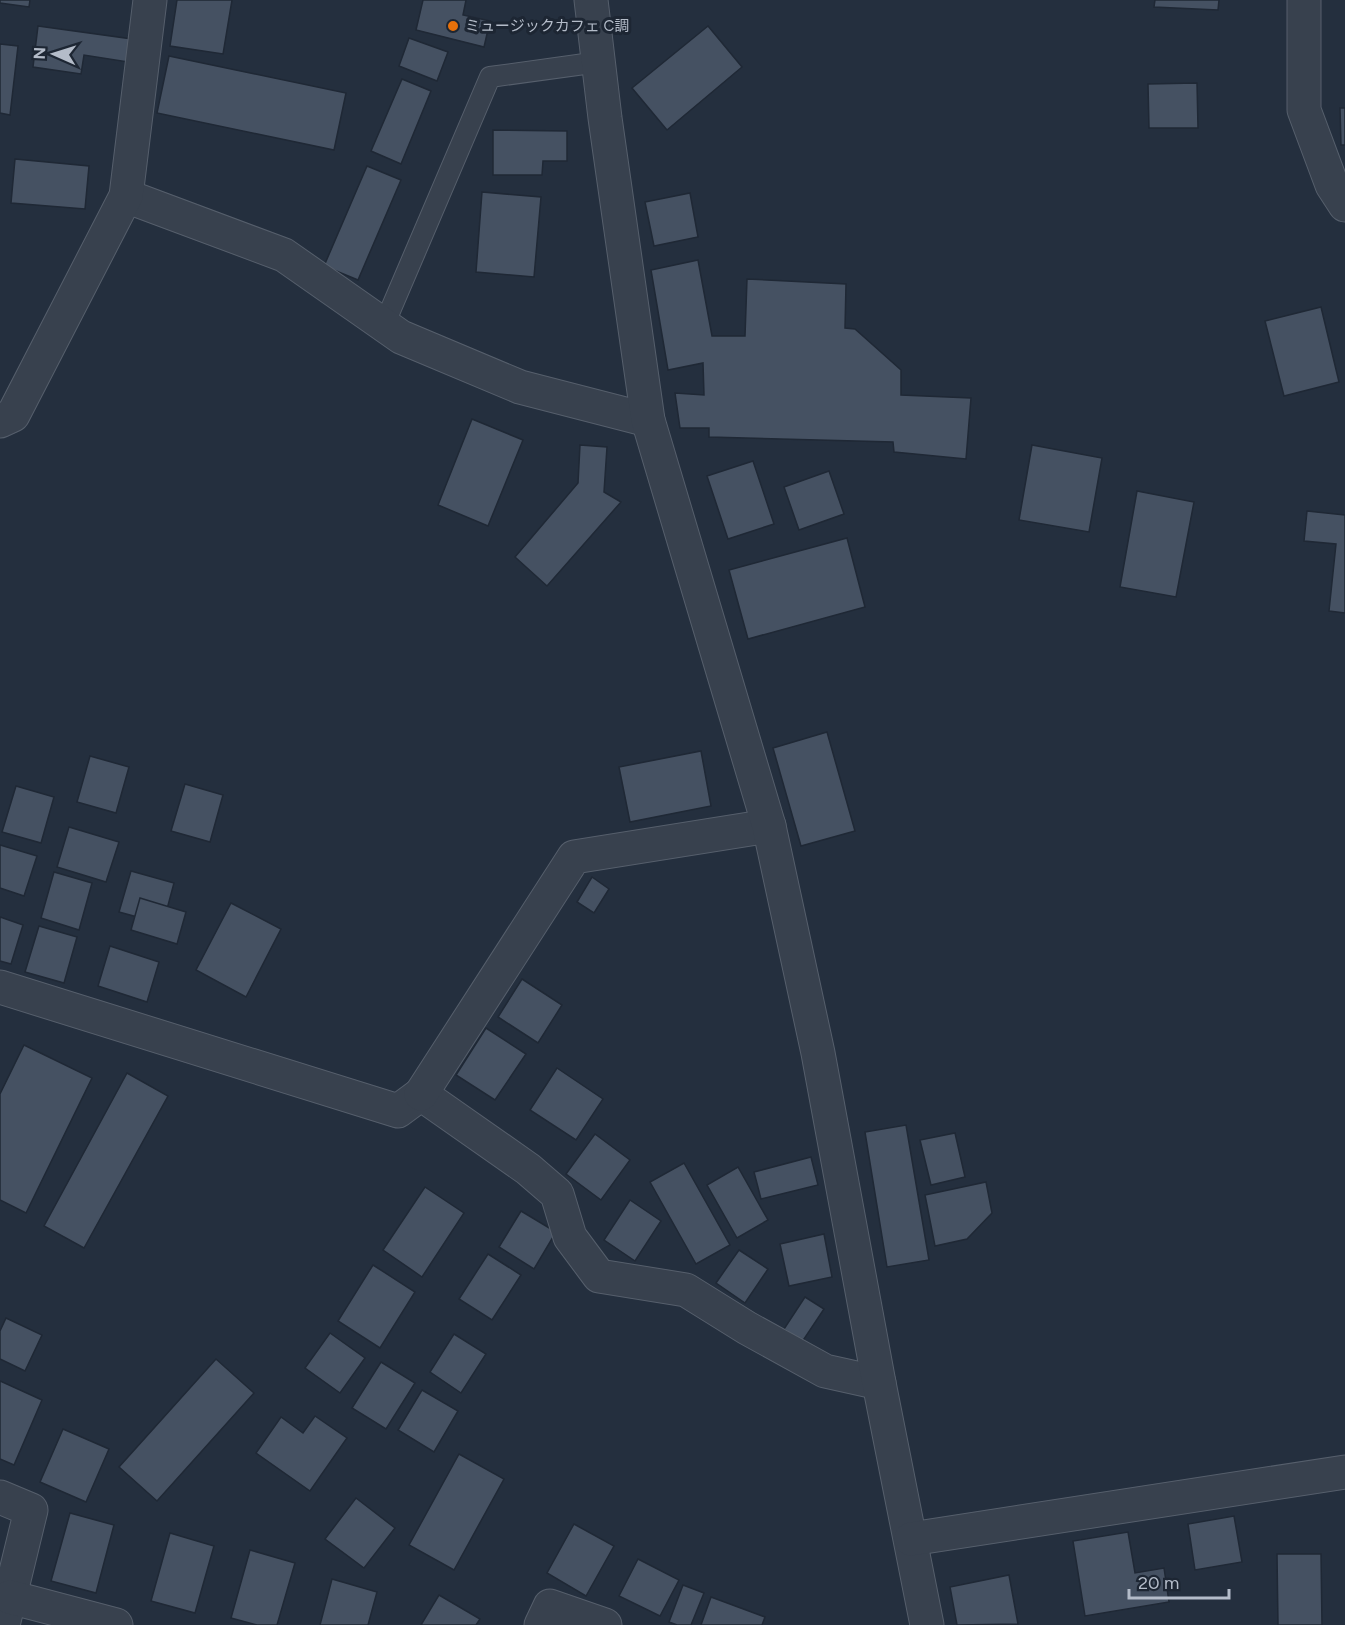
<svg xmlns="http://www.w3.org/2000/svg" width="1345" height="1625" viewBox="0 0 1345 1625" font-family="Figtree,'Noto Sans JP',sans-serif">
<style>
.building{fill:#455162;stroke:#1f2835;stroke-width:1.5}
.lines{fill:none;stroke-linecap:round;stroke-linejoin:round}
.service-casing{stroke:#565f6c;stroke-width:22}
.minor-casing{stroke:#565f6c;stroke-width:35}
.tertiary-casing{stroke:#565f6c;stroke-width:35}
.service{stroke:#38414e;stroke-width:20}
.minor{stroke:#38414e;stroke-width:33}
.tertiary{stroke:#38414e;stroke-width:33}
.food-dot{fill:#e8710a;stroke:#1d2633;stroke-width:2}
.labels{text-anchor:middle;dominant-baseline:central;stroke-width:6;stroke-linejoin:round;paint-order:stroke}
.poi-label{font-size:15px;fill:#b4bcc9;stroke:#1d2633;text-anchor:start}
</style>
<rect width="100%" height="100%" fill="#242f3e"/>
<g class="building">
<polygon points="0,0 30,0 29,7 0,3"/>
<polygon points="177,0 232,0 223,54 170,46"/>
<polygon points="423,0 466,0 463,15 490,21 484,47 416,30"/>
<polygon points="1155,0 1219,0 1218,10 1154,7"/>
<polygon points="38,26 132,39 128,62 84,55 81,74 33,67"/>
<polygon points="708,26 742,67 667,130 632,88"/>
<polygon points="409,38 448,52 437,81 399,66"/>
<polygon points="0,44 18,46 10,115 0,113"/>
<polygon points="169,56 346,93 334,150 157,113"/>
<polygon points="402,79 431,91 401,164 371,151"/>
<polygon points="1197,83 1198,128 1149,128 1148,84"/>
<polygon points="1340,108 1345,108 1345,145 1341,145"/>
<polygon points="493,130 567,131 567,161 543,161 542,175 493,175"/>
<polygon points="15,159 89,166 85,209 11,203"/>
<polygon points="367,166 401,180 358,280 324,266"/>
<polygon points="482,192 541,197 534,277 476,272"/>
<polygon points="690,193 698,237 654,246 645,202"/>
<polygon points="698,260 712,336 745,336 747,279 846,284 845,328 855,329 901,370 901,395 971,398 966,459 894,452 893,442 709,437 709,428 680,428 675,393 704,395 703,363 668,370 651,270"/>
<polygon points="1321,307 1339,382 1284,396 1265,321"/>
<polygon points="472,419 523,440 488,526 438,505"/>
<polygon points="580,445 607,447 604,492 621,502 547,586 515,557 578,483"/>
<polygon points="1032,445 1102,458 1089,532 1019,520"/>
<polygon points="753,461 774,524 728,539 707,476"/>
<polygon points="829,471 844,514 799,530 784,487"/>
<polygon points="1137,491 1194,502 1176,597 1120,587"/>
<polygon points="1307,511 1345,515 1345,613 1329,611 1336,544 1304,541"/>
<polygon points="847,538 865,607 748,639 729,570"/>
<polygon points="827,732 855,831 801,846 773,748"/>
<polygon points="701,751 711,806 630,822 619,767"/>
<polygon points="90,756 129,767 116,813 77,802"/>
<polygon points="185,784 223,795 210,842 171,831"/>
<polygon points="16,786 54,797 41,843 2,832"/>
<polygon points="69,827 119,842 106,882 57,867"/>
<polygon points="0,845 37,856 24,896 0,888"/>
<polygon points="131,871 174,883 163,924 119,912"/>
<polygon points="54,872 92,883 79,930 41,918"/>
<polygon points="592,877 609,889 594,913 577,902"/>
<polygon points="140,898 186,912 177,944 131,930"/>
<polygon points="231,903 281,929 246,997 196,970"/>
<polygon points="0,917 23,925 11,964 0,961"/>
<polygon points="39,926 77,937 64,983 25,972"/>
<polygon points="110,946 159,962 147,1002 98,986"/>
<polygon points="522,979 562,1005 538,1043 498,1017"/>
<polygon points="486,1028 526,1054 495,1100 456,1075"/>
<polygon points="24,1045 92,1078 26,1213 0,1200 0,1094"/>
<polygon points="557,1068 603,1099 576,1140 530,1110"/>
<polygon points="127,1073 168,1096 84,1248 44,1226"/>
<polygon points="906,1125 929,1260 887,1267 865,1132"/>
<polygon points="955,1133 965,1177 931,1185 920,1140"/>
<polygon points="595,1134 630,1160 601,1200 566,1174"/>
<polygon points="811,1157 818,1185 761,1199 754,1172"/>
<polygon points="684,1163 730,1245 696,1264 650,1182"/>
<polygon points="738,1167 768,1220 737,1238 707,1185"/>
<polygon points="986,1182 992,1213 967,1239 935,1246 925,1195"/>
<polygon points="425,1187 464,1213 422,1277 383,1250"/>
<polygon points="630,1200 661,1221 635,1261 604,1240"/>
<polygon points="521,1211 556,1232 534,1269 499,1247"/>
<polygon points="824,1234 832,1277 789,1286 780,1244"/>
<polygon points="739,1250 768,1269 745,1303 716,1283"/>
<polygon points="488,1254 521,1275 492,1320 459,1299"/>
<polygon points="373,1265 415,1292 380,1348 338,1321"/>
<polygon points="805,1297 824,1309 802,1342 784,1329"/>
<polygon points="6,1318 42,1335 25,1371 0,1359 0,1331"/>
<polygon points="330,1333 365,1358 340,1393 305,1368"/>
<polygon points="454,1334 486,1354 461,1393 430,1372"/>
<polygon points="216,1359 254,1393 157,1501 119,1467"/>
<polygon points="381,1362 415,1383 386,1429 352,1408"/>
<polygon points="0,1381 42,1400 14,1465 0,1459"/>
<polygon points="422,1390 458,1411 434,1452 398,1430"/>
<polygon points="315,1416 347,1438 310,1491 256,1453 281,1417 303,1433"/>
<polygon points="63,1429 109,1449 86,1502 40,1482"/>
<polygon points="459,1454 504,1479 454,1570 409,1545"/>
<polygon points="356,1498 395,1528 364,1568 325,1539"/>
<polygon points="70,1513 114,1525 96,1593 51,1581"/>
<polygon points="1234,1516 1242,1562 1195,1570 1188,1524"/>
<polygon points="574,1524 614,1546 586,1596 547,1573"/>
<polygon points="1128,1532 1135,1573 1164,1568 1169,1602 1085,1616 1073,1541"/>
<polygon points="170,1533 214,1546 195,1613 151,1601"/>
<polygon points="250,1550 295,1563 277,1625 257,1625 231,1618"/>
<polygon points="1277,1554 1321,1554 1322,1625 1278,1625"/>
<polygon points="638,1559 679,1580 660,1616 619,1596"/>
<polygon points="1009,1575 1018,1624 957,1625 950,1587"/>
<polygon points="332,1579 377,1592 368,1625 320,1625"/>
<polygon points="683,1585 704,1593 691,1625 677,1625 669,1622"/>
<polygon points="439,1595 480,1619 476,1625 421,1625"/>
<polygon points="711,1597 765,1617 762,1625 701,1625"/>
</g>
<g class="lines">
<g class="service-casing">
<polyline id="service" points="384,325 490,77 599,62"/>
</g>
<g class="minor-casing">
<g id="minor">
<polyline points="1304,0 1304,110 1332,185 1345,205"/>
<polyline points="126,196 284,255 401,337 520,387 648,420"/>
<polyline points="0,421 13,415 126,196 150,0"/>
<polyline points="0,987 398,1111 421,1094 528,1169 557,1194 570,1237 599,1276 686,1290 747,1328 825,1371 879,1383"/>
<polyline points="421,1094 574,857 769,826"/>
<polyline points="0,1497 31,1510 3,1625"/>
<polyline points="10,1597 116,1625"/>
<polyline points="541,1625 550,1606 605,1625"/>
</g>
</g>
<g class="tertiary-casing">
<g id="tertiary">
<polyline points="591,0 605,118 648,420 769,826 818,1053 879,1383 927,1625"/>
<polyline points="911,1539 1345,1472"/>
</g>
</g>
<use href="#service" class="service"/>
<use href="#minor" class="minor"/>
<use href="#tertiary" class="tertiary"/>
</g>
<circle class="food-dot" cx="453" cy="26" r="6"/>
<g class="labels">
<g class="poi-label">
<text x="465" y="26">ミュージックカフェ C調</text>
</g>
</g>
<g transform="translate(54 54) rotate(273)" stroke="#1d2633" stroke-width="4.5" paint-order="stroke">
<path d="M0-4.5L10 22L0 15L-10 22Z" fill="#b4bcc9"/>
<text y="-9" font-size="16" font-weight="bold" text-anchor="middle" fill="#b4bcc9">N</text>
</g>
<path d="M1129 1589v9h100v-9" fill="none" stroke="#b4bcc9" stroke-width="3"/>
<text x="1138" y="1589" font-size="18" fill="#b4bcc9" stroke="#1d2633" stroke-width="4.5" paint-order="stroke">20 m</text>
</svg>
